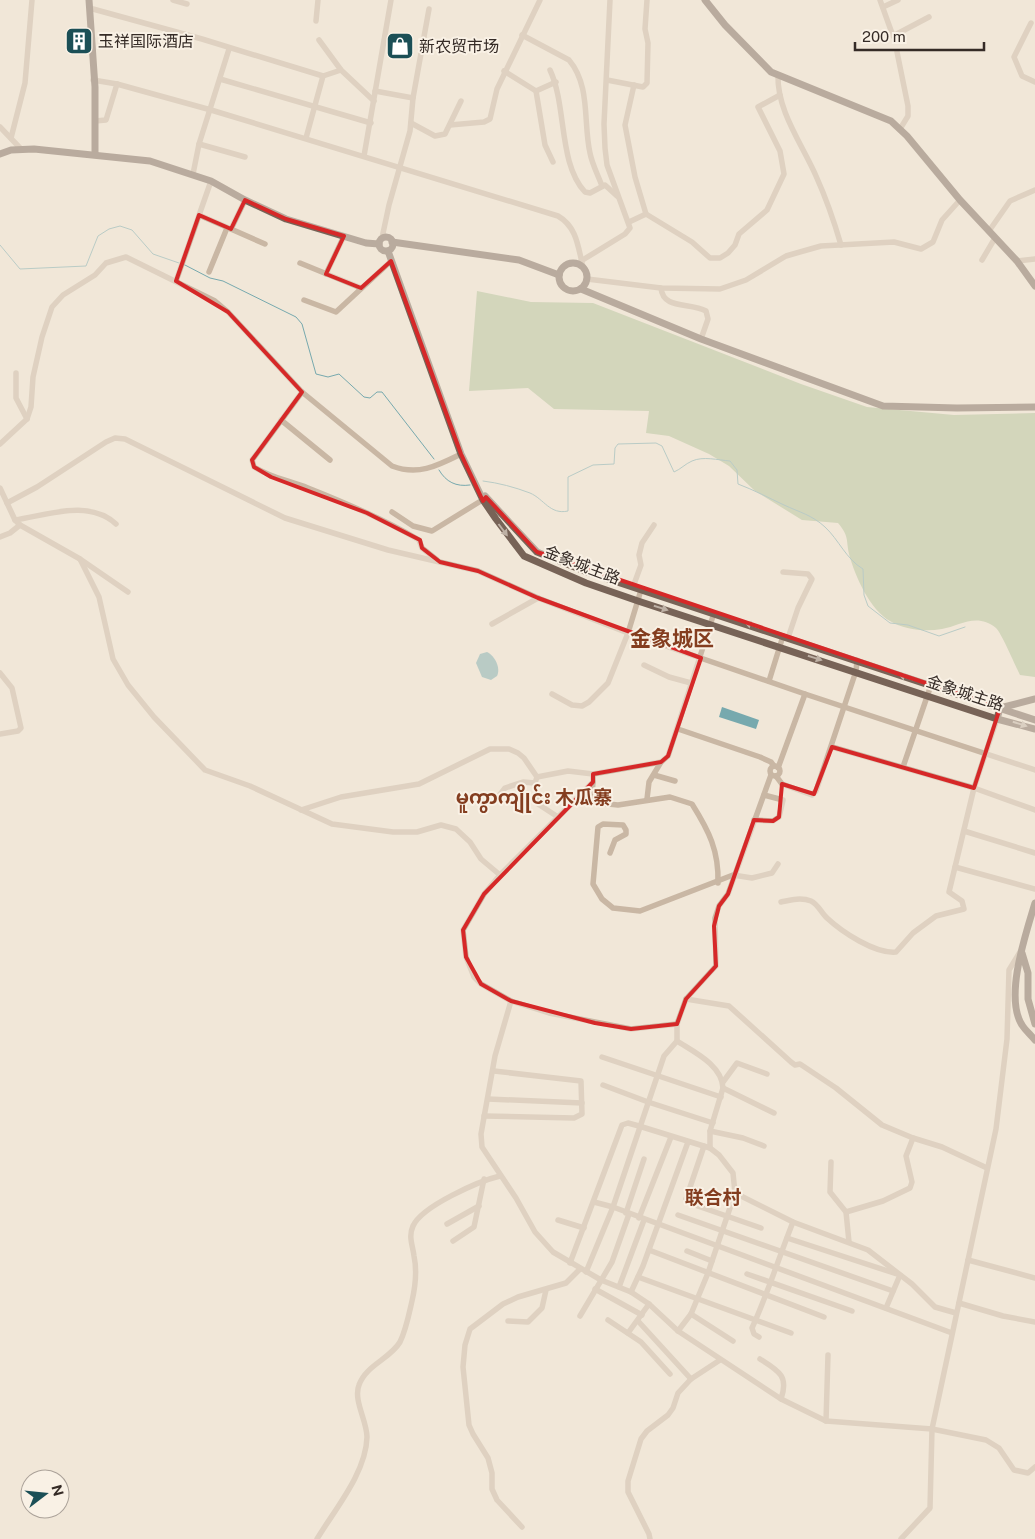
<svg xmlns="http://www.w3.org/2000/svg" width="1035" height="1539" viewBox="0 0 1035 1539" font-family="'Public Sans','Noto Sans SC','Noto Sans Myanmar',sans-serif">
<style>
.green{fill:#b0c098}
.water{fill:#77a9ae}
.lines{fill:none;stroke-linecap:round;stroke-linejoin:round}
.stream{stroke:#77a9ae;stroke-width:1}
.minor{stroke:#c9b7a4;stroke-width:5.5}
.major{stroke:#776357;stroke-width:7}
.oneway{fill:#beb1a5}
.marked{fill:none;stroke:#d62828;stroke-width:4;stroke-linejoin:round}
.labels{text-anchor:middle;dominant-baseline:central;stroke-width:4;stroke-linejoin:round;paint-order:stroke}
.poi-label{font-size:16px;fill:#352b26;stroke:#f9f1e5;text-anchor:start}
.street-label{font-size:16px;fill:#352b26;stroke:#f9f1e5}
.quarter-label{font-size:19px;font-weight:bold;fill:#843d1f;stroke:#f9f1e5}
.district-label{font-size:21px;font-weight:bold;fill:#843d1f;stroke:#f9f1e5}
</style>
<rect width="100%" height="100%" fill="#f1e7d8"/>
<path class="green" d="M477 291 531 302 593 303 801 384 867 407 954 415 1035 413V677L1020 675C1015 665 1002 634 996 628 977 612 959 626 942 629 925 632 905 630 890 621 870 610 855 576 849 554 846 539 849 536 838 523L802 520 755 491 729 466 709 454 669 436 646 433 649 411 554 409 528 388 469 391Z"/>
<g class="water">
<path d="M487 652C495 656 501 668 497 676L491 680 482 677 476 663 480 654Z"/>
<polygon points="722,707 759,720 756,729 719,717"/>
</g>
<g class="lines">
<g class="stream">
<polyline points="0,245 20,269 86,266 98,236 109,229 120,226 132,230 153,254 179,263"/>
<polyline points="183,264 210,278 223,281 296,317 302,324 316,374 328,377 339,374 364,397 370,398 377,392 382,392 434,459"/>
<path d="M439 470C446 482 456 487 470 485"/>
<path d="M483 481C499 483 514 487 530 493 544 499 550 515 568 511V477L593 465 614 464 615 448 618 444 656 443 662 446 674 472C681 469 685 464 692 461 703 456 718 460 730 461L737 470 738 484C754 490 769 498 784 505 799 512 812 515 825 527 839 540 846 559 863 569L864 595 868 606 890 623 908 625 939 636 965 627"/>
</g>
<g class="minor">
<polyline points="173,0 187,4"/>
<polyline points="880,0 893,36 929,17"/>
<polyline points="883,7 898,0"/>
<polyline points="93,9 202,39 323,76 341,70"/>
<polyline points="316,21 318,0"/>
<polyline points="1031,23 1014,57 1022,76 1035,82"/>
<path d="M522 35 569 60C591 86 583 123 590 153 592 164 598 175 602 186"/>
<polyline points="319,40 341,70 374,101"/>
<polyline points="897,52 908,106 908,116 900,129"/>
<path d="M550 70C567 106 558 163 585 192L590 193 605 185 617 196"/>
<polyline points="504,71 536,91 545,145 553,162"/>
<path d="M778 75C777 111 802 144 816 176 826 198 834 221 841 245"/>
<polyline points="220,79 371,123"/>
<path d="M93 80 117 84 211 110 558 216C577 227 578 247 583 267"/>
<polyline points="607,80 643,87 647,83 648,43 645,29 647,0"/>
<polyline points="634,85 625,125 635,177 646,214"/>
<polyline points="375,91 413,98"/>
<polyline points="536,91 556,82"/>
<polyline points="95,121 106,120 117,84"/>
<polyline points="411,123 435,136 445,134 461,101"/>
<polyline points="450,125 484,122 490,119 497,89 540,0"/>
<polyline points="0,127 21,149"/>
<polyline points="11,138 25,83 32,0"/>
<polyline points="306,138 323,76"/>
<polyline points="199,144 245,157"/>
<polyline points="364,156 391,0"/>
<polyline points="193,174 199,144 229,49"/>
<polyline points="199,215 265,244"/>
<polyline points="629,222 646,214 692,242 710,258 720,258 728,253 735,245 739,234 767,210 784,174 780,151 758,107 780,95"/>
<polyline points="231,229 245,200"/>
<polyline points="989,231 1010,201 1035,190"/>
<polyline points="382,238 389,205 410,131 413,98 429,9"/>
<polyline points="982,260 995,238"/>
<polyline points="581,261 625,234 630,228 607,165 605,148 604,124 610,0"/>
<polyline points="1017,261 1035,259"/>
<polyline points="300,263 361,288"/>
<polyline points="209,272 227,228"/>
<polyline points="326,274 344,236"/>
<polyline points="587,279 661,288 720,289 746,280 786,256 821,246 894,242 921,249 933,242 942,220 960,200"/>
<polyline points="176,281 211,181"/>
<path d="M661 288C663 310 690 302 706 311L708 319 701 339"/>
<polyline points="304,300 336,312 391,261"/>
<polyline points="16,373 16,398 27,419"/>
<path d="M302 392 252 460 254 467C274 479 288 480 308 488 346 503 384 519 419 540L422 548 437 560"/>
<polyline points="281,420 330,460"/>
<path d="M0 444 27 419 31 407 33 377 42 337 52 307 63 295 95 275 106 263 126 257 215 301 228 312 302 392 392 466C418 476 437 466 461 454"/>
<polyline points="0,488 15,520 20,525 80,559 128,592"/>
<polyline points="7,503 37,487 106,442 115,438 125,439 285,518 388,550 478,571 538,598 628,633 641,590"/>
<polyline points="392,512 413,526 432,531 484,499"/>
<path d="M15 520C48 515 89 499 116 524"/>
<polyline points="0,537 10,533 20,525"/>
<polyline points="80,559 99,597 113,659 128,685 154,717 205,770 250,786 332,824 393,832 417,832 441,825 456,829 470,842 481,859 500,875"/>
<polyline points="783,572 808,574 812,579 798,608 788,638"/>
<polyline points="633,587 641,565 639,555 642,543 654,525"/>
<polyline points="492,624 538,598"/>
<polyline points="644,665 669,677 691,683"/>
<polyline points="0,673 12,688 21,728 18,731 0,734"/>
<polyline points="769,681 783,636"/>
<polyline points="552,694 572,705 582,706 589,702 608,683 628,633 805,694 1035,770"/>
<polyline points="678,729 760,757 771,762 774,766"/>
<polyline points="832,747 974,788 1035,810"/>
<circle cx="775" cy="771" r="5"/>
<polyline points="903,767 931,685"/>
<polyline points="778,768 805,694"/>
<polyline points="654,775 675,781"/>
<polyline points="776,776 782,784 812,795 816,791 856,671 857,660"/>
<polyline points="537,777 535,783 538,804 558,817"/>
<path d="M593 782 592 795 599 803 618 805 670 797 692 804C709 831 719 851 718 883"/>
<polyline points="647,799 649,782 661,762"/>
<polyline points="495,801 505,788 523,782 535,783"/>
<polyline points="301,810 341,797 419,784 490,749 509,749 518,753 524,758 537,777 568,771 593,774"/>
<polyline points="754,820 773,821 779,817 783,800 764,795"/>
<polyline points="964,831 1035,853"/>
<polyline points="610,853 615,840 626,834 626,830 623,825 603,824 598,827 593,884 602,899 613,908 640,911 733,875 752,878 772,873 778,864"/>
<polyline points="955,867 1035,889"/>
<path d="M781 902C790 900 801 897 811 901 818 904 822 914 827 918 842 932 875 954 896 952L913 933 936 916 964 909 962 901 949 892 974 788 997 719"/>
<polyline points="686,999 729,1006 791,1062 795,1065 800,1064 836,1088 882,1125 913,1138 942,1147 987,1168"/>
<polyline points="511,1001 495,1056 481,1134 482,1147 516,1198 535,1232 553,1252 601,1280 631,1292 649,1304 678,1331 781,1399 826,1421 932,1429 986,1440 999,1448 1014,1470 1028,1473 1035,1467"/>
<polyline points="677,1024 631,1029 549,1013 511,1001 481,984 474,977 466,957 463,930 484,894 500,875 593,782 593,774 661,762 668,756 714,613"/>
<path d="M677 1041C694 1052 722 1065 723 1088L710 1131V1148L719 1155 733 1173 735 1193 708 1273 691 1314 678 1331"/>
<polyline points="602,1057 721,1097"/>
<polyline points="723,1082 737,1063 767,1074"/>
<polyline points="603,1085 648,1102 713,1123"/>
<polyline points="723,1088 774,1113"/>
<polyline points="488,1099 582,1103"/>
<polyline points="484,1116 574,1118 582,1114 581,1081 494,1071"/>
<polyline points="710,1131 743,1138 764,1146"/>
<polyline points="704,1146 686,1199 692,1204 761,1228"/>
<polyline points="831,1162 830,1192 846,1212 849,1242"/>
<polyline points="735,1193 793,1222 868,1250 912,1284 935,1307 956,1313"/>
<polyline points="594,1202 613,1207 952,1333"/>
<polyline points="846,1212 883,1201 910,1188 912,1182 906,1156 913,1138"/>
<polyline points="626,1213 644,1159"/>
<polyline points="678,1215 893,1291"/>
<polyline points="639,1218 671,1137"/>
<polyline points="558,1220 584,1228"/>
<polyline points="447,1224 479,1206"/>
<polyline points="787,1238 900,1275 886,1308"/>
<polyline points="453,1241 474,1227 484,1179"/>
<polyline points="649,1250 824,1317"/>
<polyline points="687,1251 712,1261"/>
<polyline points="968,1260 1035,1278"/>
<polyline points="570,1263 622,1125 628,1123 639,1126 710,1148"/>
<polyline points="586,1272 613,1207 664,1056 677,1041 677,1024 686,999 716,966 715,918 719,906 728,894 771,775"/>
<polyline points="747,1274 852,1311"/>
<polyline points="638,1277 791,1333"/>
<polyline points="619,1287 644,1220"/>
<polyline points="595,1289 642,1315"/>
<polyline points="631,1292 643,1266 688,1142"/>
<polyline points="959,1303 1003,1316 1035,1322"/>
<polyline points="691,1314 733,1341"/>
<polyline points="580,1316 612,1262 629,1214"/>
<polyline points="608,1320 641,1342 670,1374"/>
<polyline points="508,1321 528,1322 542,1308 546,1290"/>
<polyline points="638,1321 691,1379"/>
<polyline points="628,1333 649,1304"/>
<path d="M759 1337 754 1334 752 1328C768 1293 779 1257 793 1222"/>
<path d="M760 1359C779 1371 789 1376 781 1399"/>
<polyline points="826,1421 828,1355"/>
<polyline points="522,1527 497,1500 492,1489 492,1473 488,1458 473,1434 469,1425 463,1367 465,1345 470,1329 503,1304 518,1297 566,1283 580,1269"/>
<path d="M317 1539C335 1509 366 1473 367 1437 367 1421 353 1400 359 1385 366 1365 390 1359 400 1342 406 1330 409 1314 412 1301 415 1288 417 1270 414 1256 413 1246 408 1237 413 1226 422 1206 479 1181 500 1176"/>
<polyline points="650,1539 649,1534 628,1492 628,1481 641,1439 647,1431 668,1415 673,1408 678,1393 691,1379 720,1360"/>
<polyline points="901,1539 930,1508 932,1429 996,1129 1007,1039 1009,970 1020,952"/>
</g>
<g class="major">
<polyline points="89,0 95,87 95,153"/>
<polyline points="705,0 725,25 771,72 891,121 907,136 960,200 1017,261 1035,286"/>
<polyline points="0,154 11,150 34,149 150,161 211,181 245,200 286,219 366,243 379,244"/>
<circle cx="386" cy="244" r="7"/>
<polyline points="392,242 519,260 559,275"/>
<polyline points="388,251 461,454 483,500 496,519 524,556 586,583 638,601 997,719 1035,729"/>
<circle cx="573" cy="277" r="14"/>
<polyline points="581,289 701,339 883,406 957,408 1035,407"/>
<polyline points="485,496 537,552 587,572 1035,720"/>
<polyline points="997,719 1000,708 1035,699"/>
<path d="M1035 903C1026 933 1004 997 1022 1025 1025 1030 1031 1035 1035 1040"/>
<polyline points="1022,953 1028,973 1028,999 1035,1024"/>
</g>
</g>
<defs><path id="oneway-solid" d="M-6-.8H1V-3.2L6.5 0L1 3.2V.8H-6Z" transform="scale(1.25)"/></defs>
<g class="oneway">
<use href="#oneway-solid" transform="translate(503 530) rotate(53)"/>
<use href="#oneway-solid" transform="translate(661 608) rotate(17)"/>
<use href="#oneway-solid" transform="translate(752 625) rotate(-161)"/>
<use href="#oneway-solid" transform="translate(815 658) rotate(18)"/>
<use href="#oneway-solid" transform="translate(906 677) rotate(-161)"/>
<use href="#oneway-solid" transform="translate(1020 724) rotate(17)"/>
</g>
<path d="M0 0H1035V1539H0ZM245 200 286 219 344 236 326 274 361 288 391 261 461 454 483 501 486 497 537 552 1000 708 974 788 832 747 814 794 782 784 779 817 773 821 754 820 728 894 719 906 714 926 716 966 686 999 677 1024 631 1029 595 1023 511 1001 481 984 466 957 463 930 484 894 593 782V774L661 762 668 756 701 658 538 598 478 571 440 562 422 548 420 540 367 513 271 477 254 467 252 460 302 392 228 312 176 281 199 215 231 229Z" fill="#f1e7d8" fill-opacity=".55" fill-rule="evenodd"/>
<path class="marked" d="M245 200 286 219 344 236 326 274 361 288 391 261 461 454 483 501 486 497 537 552 1000 708 974 788 832 747 814 794 782 784 779 817 773 821 754 820 728 894 719 906 714 926 716 966 686 999 677 1024 631 1029 595 1023 511 1001 481 984 466 957 463 930 484 894 593 782V774L661 762 668 756 701 658 538 598 478 571 440 562 422 548 420 540 367 513 271 477 254 467 252 460 302 392 228 312 176 281 199 215 231 229Z"/>
<defs>
<g id="building-square" transform="scale(1.4375)"><rect x="-9" y="-9" width="18" height="18" rx="4" fill="#1b4f56" stroke="#f9f1e5"/><path d="M-4-6H4V6H1V3H-1V6H-4ZM-2.5-4.3h1.7v1.8h-1.7ZM.8-4.3h1.7v1.8H.8ZM-2.5-1h1.7V.8h-1.7ZM.8-1h1.7V.8H.8Z" fill="#fff"/></g>
<g id="shop-square" transform="scale(1.4375)"><rect x="-9" y="-9" width="18" height="18" rx="4" fill="#1b4f56" stroke="#f9f1e5"/><path d="M-5-2.5h2.3a2.7 3.5 0 0 1 5.4 0H5L5.5 6h-11ZM-1.5-2.5h3a1.5 2.3 0 0 0-3 0Z" fill="#fff"/></g>
</defs>
<g fill-rule="evenodd">
<use href="#building-square" x="79" y="41"/>
<use href="#shop-square" x="400" y="46"/>
</g>
<g class="labels">
<g class="poi-label">
<text x="98" y="41">玉祥国际酒店</text>
<text x="419" y="46">新农贸市场</text>
</g>
<g class="street-label">
<text transform="translate(582 565) rotate(21)">金象城主路</text>
<text transform="translate(965 693) rotate(18)">金象城主路</text>
</g>
<g class="quarter-label">
<text x="534" y="797">မူကွာကျိုင်း 木瓜寨</text>
<text x="713" y="1197">联合村</text>
</g>
<g class="district-label">
<text x="672" y="638">金象城区</text>
</g>
</g>
<g transform="translate(45 1494) rotate(74)"><circle r="24" fill="#f9f1e5" stroke="#aba299"/>
<path d="M0-4L9 19L0 12L-9 19Z" fill="#1b4f56"/>
<text y="-8" font-size="14" font-weight="bold" text-anchor="middle" fill="#352b26">N</text>
</g>
<path d="M855 42v8h129v-8" fill="none" stroke="#352b26" stroke-width="2.5"/>
<text x="862" y="42" font-size="15" fill="#352b26" stroke="#f9f1e5" stroke-width="4" paint-order="stroke">200 m</text>
</svg>
